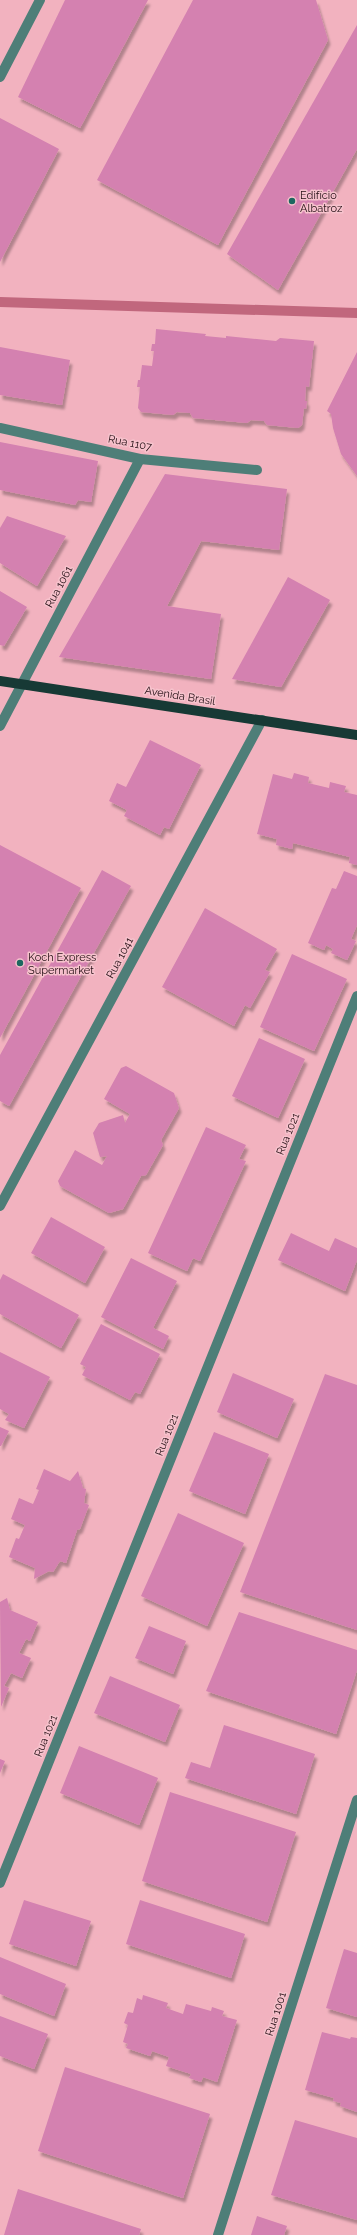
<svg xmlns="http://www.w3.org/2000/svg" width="357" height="2235" viewBox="0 0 357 2235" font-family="Raleway,sans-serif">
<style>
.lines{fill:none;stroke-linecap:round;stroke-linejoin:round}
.stream{stroke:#c1677d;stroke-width:10}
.building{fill:#d481b0;filter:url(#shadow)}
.minor{stroke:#4e7e78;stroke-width:10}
.major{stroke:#173935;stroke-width:10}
.poi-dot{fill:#1d6760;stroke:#f7c3cd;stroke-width:1.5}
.labels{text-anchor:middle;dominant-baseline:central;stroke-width:3;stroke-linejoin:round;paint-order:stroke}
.poi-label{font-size:11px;fill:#240e14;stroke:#f7c3cd;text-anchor:start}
.street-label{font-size:11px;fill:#240e14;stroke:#f7c3cd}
</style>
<defs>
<filter id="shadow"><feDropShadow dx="2.5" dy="4.5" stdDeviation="1" flood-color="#0004"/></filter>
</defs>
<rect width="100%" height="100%" fill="#f2b2bf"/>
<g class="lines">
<polyline class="stream" points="0,302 357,313"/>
</g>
<g class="building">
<polygon points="65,0 148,0 80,128 18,97"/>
<polygon points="193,0 316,0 328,40 218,245 97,180"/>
<polygon points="357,25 357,149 278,290 227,254"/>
<polygon points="0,118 59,149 0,262"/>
<polygon points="156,329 206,334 205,336 226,338 226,336 276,341 280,338 314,341 309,387 306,386 305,401 307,401 306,409 304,408 302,425 298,428 267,425 264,421 251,420 247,423 193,418 190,413 177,412 173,415 141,412 138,408 140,387 137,387 138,380 140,380 142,365 152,366 154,351 151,351 152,344 155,344"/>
<polygon points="0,347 70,360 62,405 0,395"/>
<polygon points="357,352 357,476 341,454 333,428 331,414 327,411"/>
<polygon points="0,442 98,461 91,502 78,500 75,505 0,490"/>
<polygon points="165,474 287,489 279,550 201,541 167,606 221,614 211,679 59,657"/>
<polygon points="7,516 66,536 37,586 0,563 0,528"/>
<polygon points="288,577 330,600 281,687 232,679"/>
<polygon points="0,591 27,607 4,646 0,645"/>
<polygon points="150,740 201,765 169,829 164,827 160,835 124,816 127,810 109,801 117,783 126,787"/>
<polygon points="294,773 309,777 308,783 329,788 330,782 346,786 344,792 357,795 357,865 349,863 350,857 293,843 292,849 276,845 277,839 257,834 273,774 292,779"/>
<polygon points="0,845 81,888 0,1038"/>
<polygon points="102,870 131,886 9,1106 0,1101 0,1055"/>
<polygon points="344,871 357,876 357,925 351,939 356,941 347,960 331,953 333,949 326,945 324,950 308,943 332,888 336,889"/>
<polygon points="205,908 277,949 265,970 270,972 250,1008 245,1005 234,1026 162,987"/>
<polygon points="292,954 347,979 314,1051 260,1027"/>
<polygon points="259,1038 305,1059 278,1118 232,1096"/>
<polygon points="126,1066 174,1093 179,1108 161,1140 163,1145 146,1175 141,1176 123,1209 109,1213 60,1186 58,1181 75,1150 102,1165 107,1156 100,1157 93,1133 99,1123 123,1115 125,1123 130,1114 104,1099 121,1068"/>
<polygon points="206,1127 246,1145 239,1159 246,1161 200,1261 193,1258 187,1271 148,1253"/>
<polygon points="51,1217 105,1247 85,1283 31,1253"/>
<polygon points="291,1233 329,1251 335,1238 357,1248 357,1260 345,1291 278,1260"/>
<polygon points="131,1258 177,1281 153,1328 169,1336 163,1349 101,1317"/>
<polygon points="3,1274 79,1315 61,1348 0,1314 0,1280"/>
<polygon points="101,1324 160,1354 140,1394 135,1392 130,1400 82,1375 86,1367 80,1364"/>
<polygon points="0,1352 50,1377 24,1428 5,1420 9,1414 0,1409"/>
<polygon points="233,1373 294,1399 277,1438 217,1412"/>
<polygon points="325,1374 357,1385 357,1630 240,1592"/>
<polygon points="0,1427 9,1431 1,1446 0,1446"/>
<polygon points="214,1432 269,1454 245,1514 189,1491"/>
<polygon points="44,1469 70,1481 78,1471 83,1488 86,1489 84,1503 89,1505 80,1529 77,1530 66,1563 60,1561 53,1572 49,1571 34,1579 35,1568 9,1557 16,1538 19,1539 25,1525 11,1519 19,1498 33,1504 39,1490 36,1489"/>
<polygon points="178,1513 244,1543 207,1626 141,1596"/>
<polygon points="7,1598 10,1610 38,1622 30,1641 26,1639 19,1653 31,1658 22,1678 11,1673 4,1686 9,1688 1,1707 0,1602"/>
<polygon points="239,1612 357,1650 357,1670 336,1734 206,1691"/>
<polygon points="149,1626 186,1641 173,1674 135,1658"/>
<polygon points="110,1676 180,1705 165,1742 94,1713"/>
<polygon points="224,1725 315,1754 296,1814 185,1778 191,1762 210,1768"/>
<polygon points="79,1746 158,1778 139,1825 60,1793"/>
<polygon points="0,1759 5,1761 0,1773"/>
<polygon points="170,1792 296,1832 267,1922 142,1881"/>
<polygon points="24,1900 91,1921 76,1966 9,1944"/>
<polygon points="140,1900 245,1934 231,1978 126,1944"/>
<polygon points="344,1949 357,1953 357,2017 326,2008"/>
<polygon points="0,1957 66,1984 54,2016 0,1994"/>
<polygon points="143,1995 168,2003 166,2008 183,2014 186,2004 211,2011 212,2007 224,2011 222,2016 237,2020 217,2082 203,2077 201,2082 189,2078 191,2074 166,2066 169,2057 152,2051 150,2056 126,2048 128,2044 123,2042 128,2025 124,2023 128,2012 133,2013 137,1998 142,2000"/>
<polygon points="0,2016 48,2034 34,2069 0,2056"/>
<polygon points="322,2032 350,2039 351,2037 357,2038 357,2112 340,2106 341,2103 333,2101 334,2098 305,2090"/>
<polygon points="65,2067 210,2114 183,2198 38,2151"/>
<polygon points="295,2120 357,2138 357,2220 271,2195"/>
<polygon points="18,2189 141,2229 139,2235 4,2235"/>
<polygon points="257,2216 287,2226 284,2235 251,2235"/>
</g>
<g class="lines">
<g class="minor">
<polyline points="0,77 40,0"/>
<polyline points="0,428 140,459 257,470"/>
<polyline points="0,726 140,459"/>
<polyline points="0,1206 262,720"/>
<polyline points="0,1883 357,996"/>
<polyline points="218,2235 357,1800"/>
</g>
<polyline class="major" points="0,681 357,735"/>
</g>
<g class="poi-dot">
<circle cx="292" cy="201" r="4"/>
<circle cx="20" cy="963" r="4"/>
</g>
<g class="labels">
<g class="poi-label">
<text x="300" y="195">Edifício<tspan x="300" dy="13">Albatroz</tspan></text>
<text x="28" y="957">Koch Express<tspan x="28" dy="13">Supermarket</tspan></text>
</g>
<g class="street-label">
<text transform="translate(130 443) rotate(11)">Rua 1107</text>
<text transform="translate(59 587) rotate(-62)">Rua 1061</text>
<text transform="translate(180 696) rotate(9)">Avenida Brasil</text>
<text transform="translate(120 958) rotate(-62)">Rua 1041</text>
<text transform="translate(288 1134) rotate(-68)">Rua 1021</text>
<text transform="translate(167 1435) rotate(-68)">Rua 1021</text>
<text transform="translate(46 1736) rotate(-68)">Rua 1021</text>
<text transform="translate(276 2014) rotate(-72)">Rua 1001</text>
</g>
</g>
</svg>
